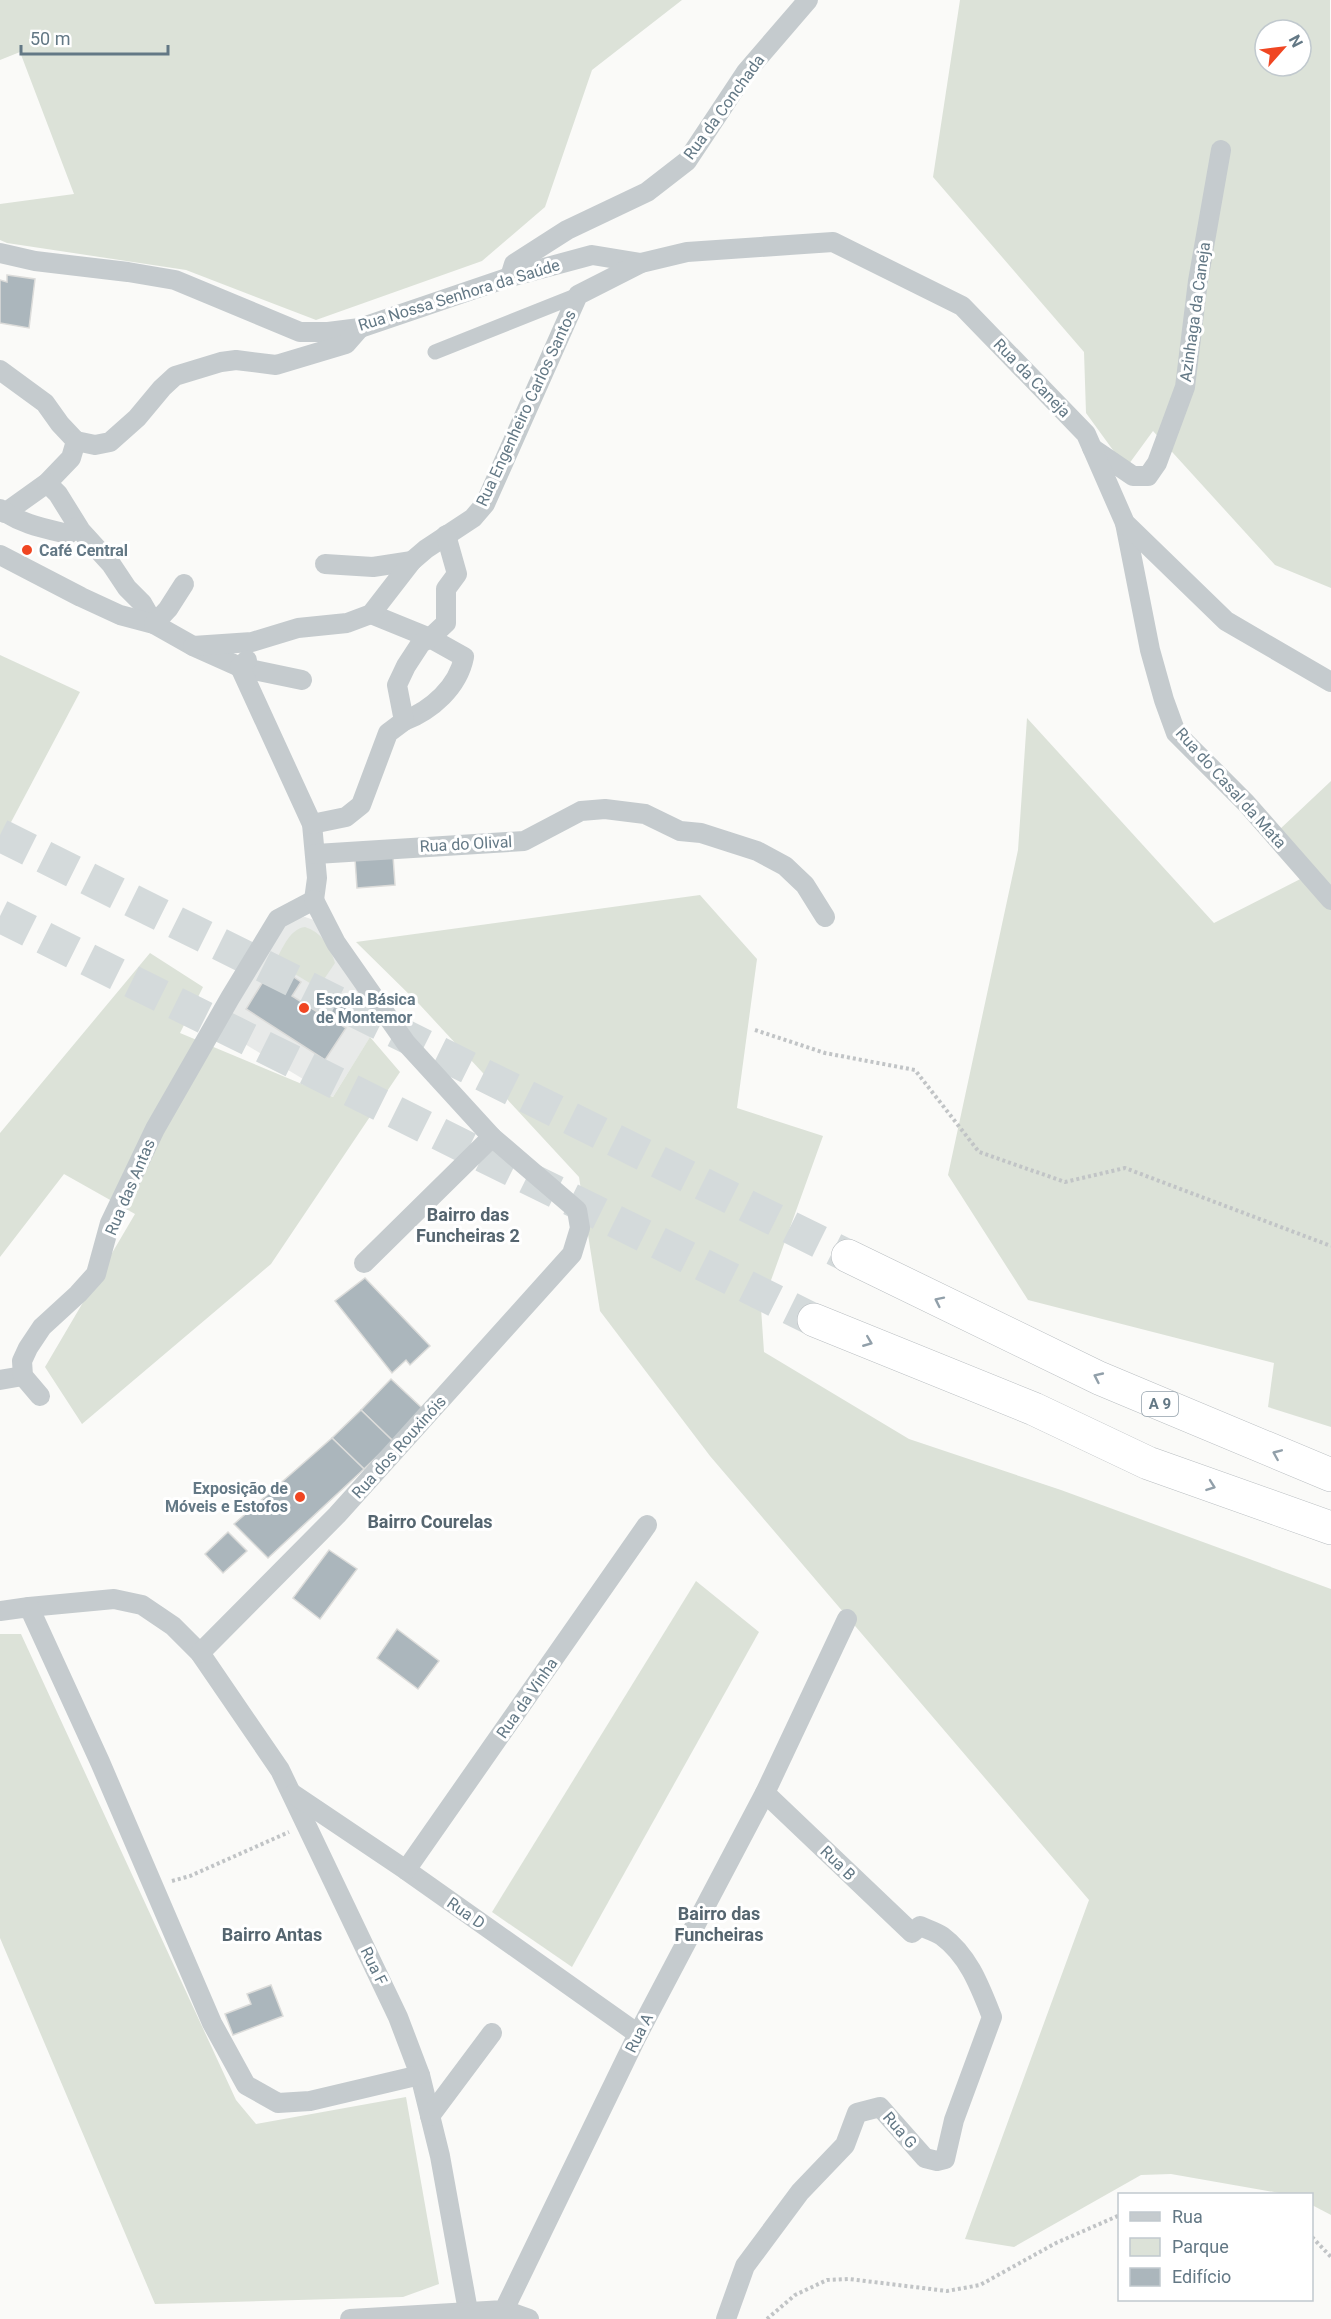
<svg xmlns="http://www.w3.org/2000/svg" width="1331" height="2319" viewBox="0 0 1331 2319" font-family="Roboto,sans-serif">
<style>
.built{fill:#e8eae9}
.green{fill:#dce2d8;fill-rule:evenodd}
.building{fill:#abb6bc;stroke:#dcdcda;stroke-width:1.5}
.lines{fill:none;stroke-linecap:round;stroke-linejoin:round}
.motorway-tunnel{stroke:#d4dadb;stroke-width:33;stroke-dasharray:33 16;stroke-linecap:butt}
.motorway-casing{stroke:#b8bdc0;stroke-width:34}
.path{stroke:#c1c4c6;stroke-width:4;stroke-dasharray:3 3;stroke-linecap:butt}
.pedestrian{stroke:#c5cbce;stroke-width:15}
.minor{stroke:#c5cbce;stroke-width:20}
.motorway{stroke:#fff;stroke-width:33}
.oneway{stroke:#92a0aa}
.poi-dot{fill:#f04622;stroke:#fff;stroke-width:2}
.labels{text-anchor:middle;dominant-baseline:central;stroke-width:6;stroke-linejoin:round;paint-order:stroke}
.shield{fill:#fff;stroke:#92a0aa;stroke-width:1.5}
.shield-label{font-size:15px;font-weight:bold;fill:#637885}
.street-label{font-size:16px;fill:#637885;stroke:#fff}
.poi-label{font-size:16px;font-weight:bold;fill:#637885;stroke:#fff;text-anchor:start}
.neighbourhood-label{font-size:18px;font-weight:bold;fill:#55656f;stroke:#fff}
</style>
<rect width="100%" height="100%" fill="#fafaf8"/>
<polygon class="built" points="305,917 320,922 382,1018 333,1097 225,1032 223,1029 285,924 296,918"/>
<g class="green">
<polygon points="0,0 682,0 592,70 545,207 482,261 316,320 186,270 7,243 0,240 0,204 74,194 20,52 0,60"/>
<path d="M960 0H1330L1331 588 1275 565 1153 431 1126 468 1086 413 1084 352 933 177ZM1265 30H1301V66H1265Z"/>
<polygon points="0,655 80,692 0,843"/>
<polygon points="1027,718 1214,923 1316,871 1279,830 1331,781 1331,1427 1268,1407 1274,1363 1028,1300 948,1175 1018,850"/>
<polygon points="700,895 757,959 737,1108 823,1136 761,1308 764,1352 909,1439 1061,1490 1331,1589 1331,2215 1312,2205 1312,2194 1285,2194 1171,2174 1141,2175 1014,2247 965,2239 1089,1900 710,1456 600,1311 579,1177 420,1005 356,942"/>
<path d="M305 927C321 932 330 946 335 963L318 988 275 962C282 950 289 929 305 927Z"/>
<polygon points="150,953 203,987 180,1033 333,1097 370,1037 400,1072 271,1264 82,1424 45,1367 135,1214 64,1174 0,1257 0,1133"/>
<polygon points="696,1581 759,1632 572,1967 492,1912"/>
<polygon points="0,1634 21,1634 236,2100 256,2124 406,2097 439,2284 403,2297 155,2304 0,1938"/>
</g>
<g class="building">
<polygon points="7,275 35,279 29,328 0,323 0,280 7,282"/>
<polygon points="393,856 395,885 357,888 355,859"/>
<polygon points="285,971 301,982 292,996 319,1013 329,997 347,1008 338,1023 346,1028 325,1060 246,1009 264,980 275,988"/>
<polygon points="365,1278 430,1346 410,1365 406,1360 392,1373 335,1301"/>
<polygon points="391,1379 422,1408 393,1441 361,1410"/>
<polygon points="361,1410 393,1441 364,1469 332,1438"/>
<polygon points="332,1438 364,1469 268,1558 234,1524"/>
<polygon points="228,1532 247,1551 223,1573 205,1554"/>
<polygon points="329,1550 357,1569 320,1619 293,1598"/>
<polygon points="397,1629 439,1661 418,1689 377,1658"/>
<polygon points="271,1985 283,2016 233,2035 225,2014 251,2004 247,1994"/>
</g>
<g class="lines">
<g class="motorway-tunnel">
<polyline points="0,835 848,1256"/>
<polyline points="0,916 814,1320"/>
</g>
<g class="motorway-casing">
<g id="motorway">
<polyline points="848,1256 1099,1378 1331,1475"/>
<polyline points="814,1320 1034,1409 1148,1463 1331,1528"/>
</g>
</g>
<g class="path">
<polyline points="755,1030 825,1053 915,1070 979,1152 1065,1182 1125,1168 1331,1246"/>
<polyline points="172,1881 190,1876 289,1832"/>
<polyline points="1312,2237 1331,2257"/>
<polyline points="767,2319 795,2295 827,2280 849,2279 947,2291 980,2285 1056,2243 1120,2215"/>
</g>
<polyline class="pedestrian" points="435,352 578,295"/>
<g class="minor">
<polyline points="0,253 35,261 128,272 175,280 300,332 328,332 360,328 510,277 592,255 641,263"/>
<polyline points="510,277 514,264 567,230 647,192 687,161 746,72 808,0"/>
<polyline points="0,370 45,403 60,424 76,441 71,458 47,483 5,513"/>
<polyline points="76,441 95,445 110,442 137,418 162,388 175,376 221,362 236,360 276,365 346,344 360,328"/>
<polyline points="1092,448 1133,476 1148,476 1157,463 1185,387 1198,281 1221,150"/>
<polyline points="47,483 58,494 81,531 111,564 127,588 142,603 154,624"/>
<path d="M0 509C21 524 43 528 68 534L77 527"/>
<polyline points="1125,523 1150,650 1164,700 1176,733 1246,803 1331,900"/>
<polyline points="0,555 81,597 120,615 154,624 193,646 240,667 302,680"/>
<polyline points="325,564 373,567 412,561"/>
<path d="M371 614 430 638 464 657C458 687 432 710 404 721"/>
<polyline points="154,624 168,609 184,584"/>
<polyline points="193,646 252,642 298,628 347,623 371,614 412,561 426,549 473,518 485,504 578,295 641,263 687,252 833,242 962,306 1086,434 1125,523 1226,621 1331,682"/>
<polyline points="247,660 240,667 312,824 317,878 314,900"/>
<polyline points="312,824 346,817 361,805 388,733 404,721 397,685 406,666 421,643 430,638 446,623 446,589 457,574 446,535"/>
<polyline points="316,854 524,841 581,811 605,809 645,814 680,831 701,833 757,851 785,866 805,885 825,917"/>
<polyline points="364,1263 492,1137"/>
<polyline points="0,1380 23,1376"/>
<polyline points="40,1396 23,1376 22,1361 28,1348 42,1327 78,1294 96,1274 110,1223 155,1129 230,998 278,919 314,900"/>
<polyline points="29,1607 114,1599 142,1605 173,1626 200,1653 280,1770 398,2017 420,2075 440,2156 468,2311"/>
<polyline points="0,1611 29,1607 100,1762 212,2023 246,2085 278,2103 310,2101 420,2075"/>
<polyline points="200,1653 337,1515 572,1254 580,1228 577,1210 492,1137 406,1043 336,943 314,900"/>
<polyline points="293,1794 406,1870 638,2034"/>
<polyline points="406,1870 647,1525"/>
<polyline points="430,2116 492,2033"/>
<polyline points="504,2310 529,2319"/>
<polyline points="350,2319 504,2310 638,2034 765,1793 847,1619"/>
<path d="M726 2319 745 2266 800 2192 845 2145 857 2113 880 2107 925 2158 937 2161 945 2159 954 2120 992 2017C980 1987 969 1956 942 1936 936 1932 927 1929 920 1926L912 1933 765 1793"/>
</g>
<use href="#motorway" class="motorway"/>
</g>
<defs><path id="oneway-chevron" d="M-2-3.5L2.5 0L-2 3.5" fill="none" stroke-width="1.6" stroke-linecap="round" stroke-linejoin="round" transform="scale(1.5)"/></defs>
<g class="oneway">
<use href="#oneway-chevron" transform="translate(939 1301) rotate(-154)"/>
<use href="#oneway-chevron" transform="translate(868 1342) rotate(22)"/>
<use href="#oneway-chevron" transform="translate(1098 1377) rotate(-155)"/>
<use href="#oneway-chevron" transform="translate(1277 1454) rotate(-157)"/>
<use href="#oneway-chevron" transform="translate(1211 1486) rotate(20)"/>
</g>
<g class="poi-dot">
<circle cx="27" cy="550" r="6"/>
<circle cx="304" cy="1008" r="6"/>
<circle cx="300" cy="1497" r="6"/>
</g>
<g class="labels">
<rect class="shield" x="1142" y="1392" width="36" height="24" rx="4.5"/>
<g class="shield-label">
<text x="1160" y="1404">A 9</text>
</g>
<g class="street-label">
<text transform="translate(724 107) rotate(-54)">Rua da Conchada</text>
<text transform="translate(459 295) rotate(-17)">Rua Nossa Senhora da Saúde</text>
<text transform="translate(1195 312) rotate(-82)">Azinhaga da Caneja</text>
<text transform="translate(1032 378) rotate(46)">Rua da Caneja</text>
<text transform="translate(526 408) rotate(-65)">Rua Engenheiro Carlos Santos</text>
<text transform="translate(1231 788) rotate(48)">Rua do Casal da Mata</text>
<text transform="translate(466 844) rotate(-3)">Rua do Olival</text>
<text transform="translate(130 1187) rotate(-67)">Rua das Antas</text>
<text transform="translate(399 1447) rotate(-48)">Rua dos Rouxinóis</text>
<text transform="translate(527 1698) rotate(-55)">Rua da Vinha</text>
<text transform="translate(838 1863) rotate(44)">Rua B</text>
<text transform="translate(466 1913) rotate(35)">Rua D</text>
<text transform="translate(374 1966) rotate(64)">Rua F</text>
<text transform="translate(639 2033) rotate(-63)">Rua A</text>
<text transform="translate(900 2130) rotate(49)">Rua G</text>
</g>
<g class="poi-label">
<text x="39" y="550">Café Central</text>
<text x="316" y="999">Escola Básica<tspan x="316" dy="18">de Montemor</tspan></text>
<text x="288" y="1488" text-anchor="end">Exposição de<tspan x="288" dy="18">Móveis e Estofos</tspan></text>
</g>
<g class="neighbourhood-label">
<text x="468" y="1214">Bairro das<tspan x="468" dy="21">Funcheiras 2</tspan></text>
<text x="430" y="1521">Bairro Courelas</text>
<text x="719" y="1913">Bairro das<tspan x="719" dy="21">Funcheiras</tspan></text>
<text x="272" y="1934">Bairro Antas</text>
</g>
</g>
<rect x="1118" y="2193" width="195" height="108" fill="#ffffff" stroke="#c1c9ce" stroke-width="1.5"/>
<rect x="1130" y="2212" width="30" height="9" fill="#c5cbce" stroke="#c1c9ce" stroke-width="1.5"/>
<text x="1172" y="2223" font-size="18" fill="#637885">Rua</text>
<rect x="1130" y="2238" width="30" height="18" fill="#dce2d8" stroke="#c1c9ce" stroke-width="1.5"/>
<text x="1172" y="2253" font-size="18" fill="#637885">Parque</text>
<rect x="1130" y="2268" width="30" height="18" fill="#abb6bc" stroke="#c1c9ce" stroke-width="1.5"/>
<text x="1172" y="2283" font-size="18" fill="#637885">Edifício</text>
<g transform="translate(1283 48) rotate(62)"><circle r="28" fill="#ffffff" stroke="#c1c9ce" stroke-width="1.5"/>
<path d="M0-4.5L10 22L0 15L-10 22Z" fill="#f04622"/>
<text y="-9" font-size="16" font-weight="bold" text-anchor="middle" fill="#637885">N</text>
</g>
<path d="M21 45v9h147v-9" fill="none" stroke="#637885" stroke-width="3"/>
<text x="30" y="45" font-size="18" fill="#637885" stroke="#ffffff" stroke-width="4.5" paint-order="stroke">50 m</text>
</svg>
